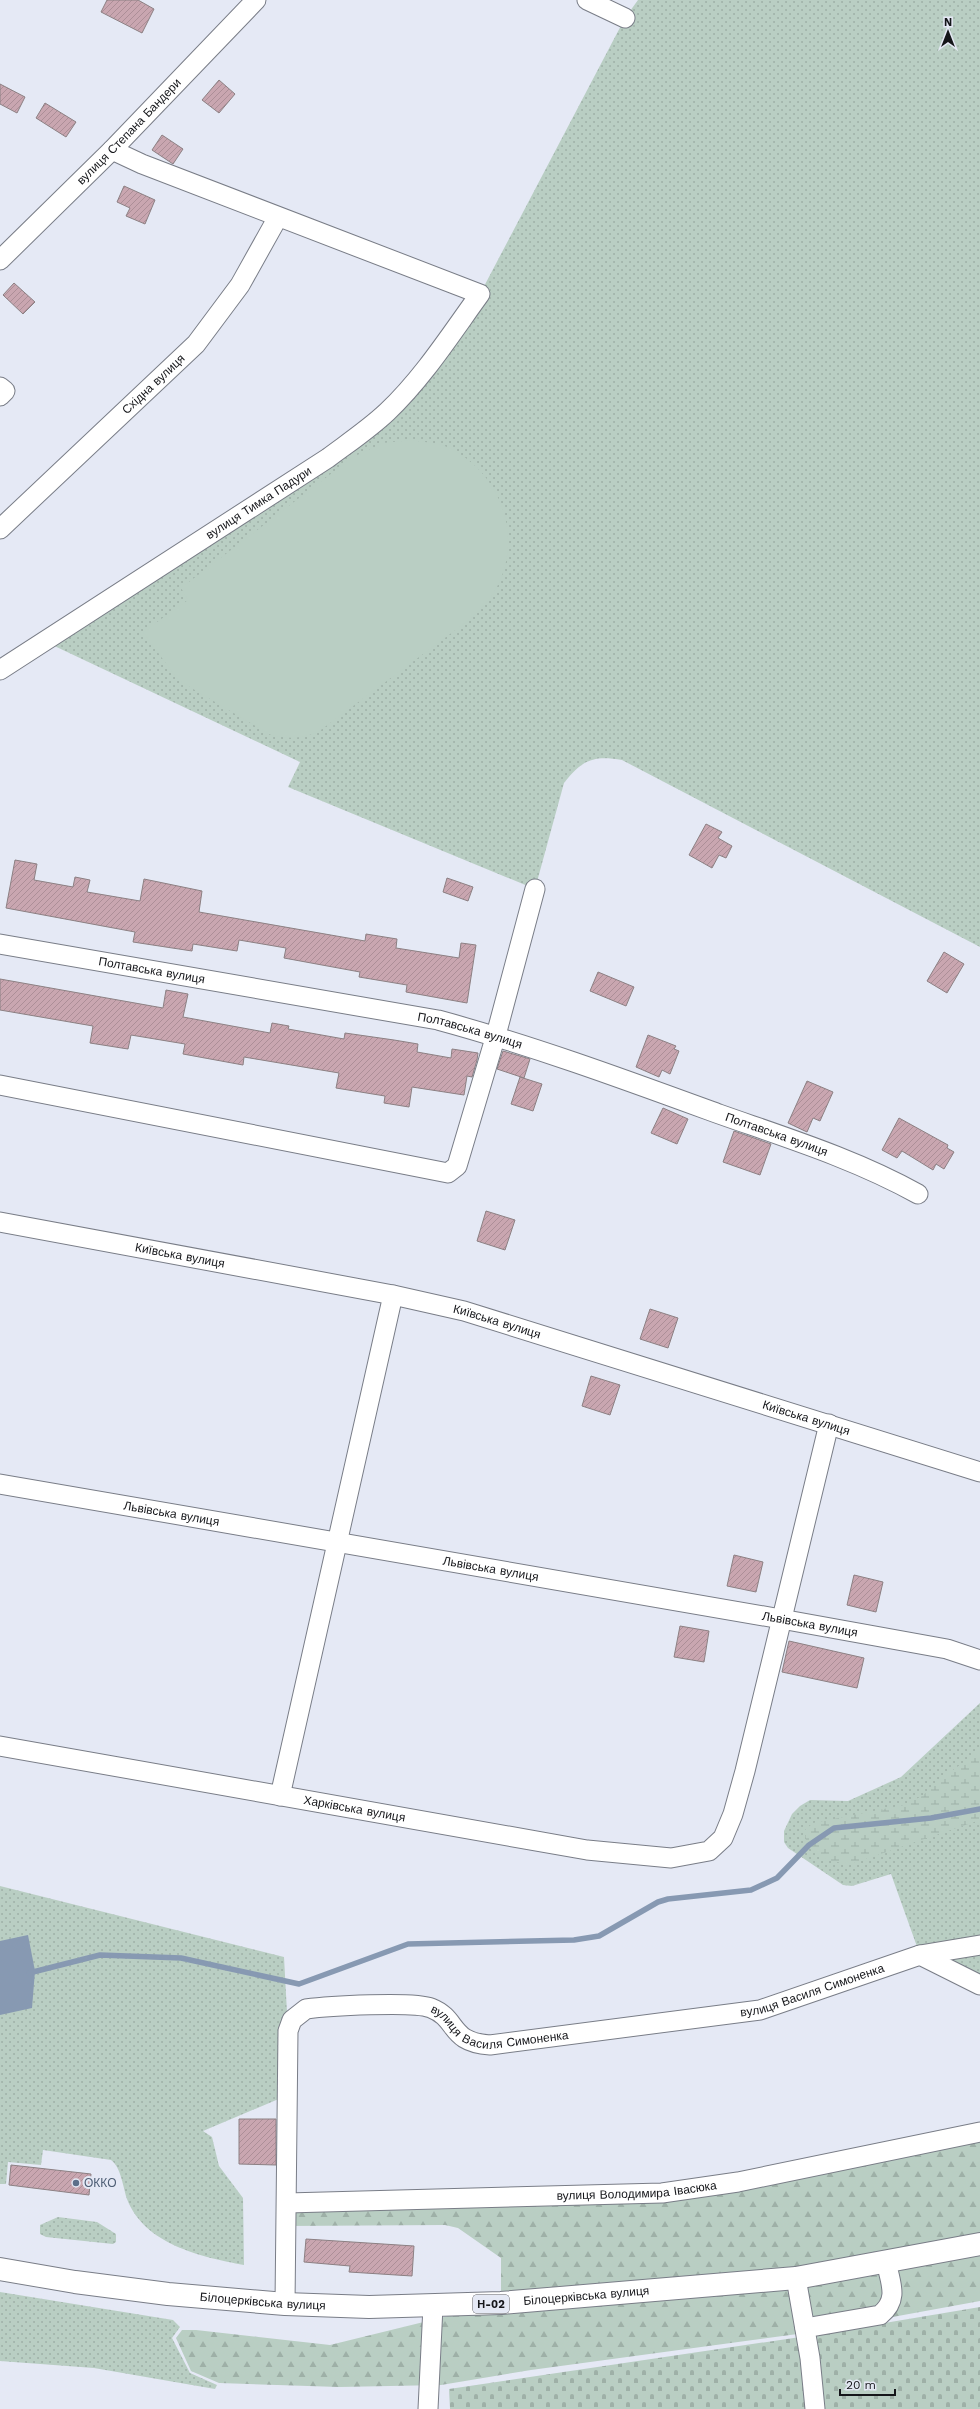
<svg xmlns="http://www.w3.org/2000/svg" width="980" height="2409" viewBox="0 0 980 2409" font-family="'Work Sans',sans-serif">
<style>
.grass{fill:url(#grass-dots)}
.forest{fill:url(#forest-firs)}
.wetland{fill:url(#wetland-marsh)}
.cemetery{fill:url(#cemetery-stones)}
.pitch{fill:#b9cec3}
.water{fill:#8799b2}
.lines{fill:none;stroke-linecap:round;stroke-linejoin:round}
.stream{stroke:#8799b2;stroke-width:5.5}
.building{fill:url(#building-hatch);stroke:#8c8083}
.minor-casing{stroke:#797d87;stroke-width:21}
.major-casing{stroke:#797d87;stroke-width:24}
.minor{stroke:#fff;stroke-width:19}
.major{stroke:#fff;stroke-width:22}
.service-dot{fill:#5c6f8a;stroke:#e5e9f5;stroke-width:1.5}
.labels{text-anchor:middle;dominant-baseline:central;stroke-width:4;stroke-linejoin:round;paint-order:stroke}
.shield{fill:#e5e9f5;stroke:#53555c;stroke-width:1}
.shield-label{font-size:11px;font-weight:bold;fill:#15161a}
.street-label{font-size:12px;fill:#15161a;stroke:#e5e9f5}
.service-label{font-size:12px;fill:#4e5e75;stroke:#e5e9f5;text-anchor:start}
</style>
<defs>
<pattern id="grass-dots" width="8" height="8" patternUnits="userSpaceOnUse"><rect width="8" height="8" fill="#b9cec3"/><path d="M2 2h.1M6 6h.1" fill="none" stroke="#9eb0a7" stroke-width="1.8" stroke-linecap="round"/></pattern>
<pattern id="forest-firs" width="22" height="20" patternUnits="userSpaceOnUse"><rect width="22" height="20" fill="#b9cec3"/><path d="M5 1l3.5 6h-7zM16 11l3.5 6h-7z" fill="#9eb0a7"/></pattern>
<pattern id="wetland-marsh" width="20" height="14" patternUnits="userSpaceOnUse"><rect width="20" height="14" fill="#b9cec3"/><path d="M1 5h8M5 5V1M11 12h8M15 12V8" fill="none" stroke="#9eb0a7"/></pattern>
<pattern id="cemetery-stones" width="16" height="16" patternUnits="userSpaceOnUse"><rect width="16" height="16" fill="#b9cec3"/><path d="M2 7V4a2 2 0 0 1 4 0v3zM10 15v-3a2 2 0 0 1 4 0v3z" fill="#9eb0a7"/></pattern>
<pattern id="building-hatch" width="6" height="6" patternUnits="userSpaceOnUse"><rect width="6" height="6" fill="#c9a6b0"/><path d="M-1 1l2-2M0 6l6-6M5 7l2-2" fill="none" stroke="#ac8e97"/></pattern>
</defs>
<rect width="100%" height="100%" fill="#e5e9f5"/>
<g class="grass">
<path d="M638 0H980V947L622 760C593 755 582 760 564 783L535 889 288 787 300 762 46 642 366 430 480 294 625 18Z"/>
<polygon points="980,1703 980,1985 920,1955 891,1874 852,1886 843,1885 788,1848 784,1842 784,1831 792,1814 800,1806 810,1800 848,1801 901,1777"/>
<path d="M0 1886 284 1957 288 2031V2095L203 2131 212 2137 219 2166 243 2198 244 2265C201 2257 144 2244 127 2199 123 2187 121 2167 111 2160L43 2150 41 2165 8 2162 6 2184H0Z"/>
<polygon points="58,2217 97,2222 116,2234 116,2242 113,2244 46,2237 40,2234 40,2225"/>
<polygon points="0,2292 173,2320 180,2327 172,2338 190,2373 217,2385 215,2389 94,2368 0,2361"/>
</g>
<polygon class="forest" points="980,2132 980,2301 805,2333 531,2370 441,2385 339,2387 219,2383 191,2371 176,2338 182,2330 196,2330 330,2345 501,2303 501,2258 458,2228 445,2225 287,2226 287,2203 627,2195"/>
<path class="wetland" d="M980 1750V1820L854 1863C833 1864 803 1857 805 1830L813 1823 904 1805 922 1796 945 1776Z"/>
<polygon class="cemetery" points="980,2307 980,2409 450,2409 449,2389 807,2336"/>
<path class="pitch" d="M412 440C421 442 433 442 442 445 501 468 527 540 493 594 488 602 479 610 473 617L318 732C301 739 289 739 271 735L178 680 143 632 188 600 181 588 353 457 383 443Z"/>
<polygon class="water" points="28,1935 35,1971 32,2008 0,2015 0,1941"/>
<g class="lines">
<polyline class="stream" points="29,1973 100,1955 181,1958 299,1984 408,1944 574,1940 599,1936 658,1902 668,1899 751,1890 777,1878 809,1845 834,1828 931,1818 980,1809"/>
</g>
<g class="building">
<polygon points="107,0 138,0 154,9 142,33 101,12"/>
<polygon points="219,80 235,94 219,113 202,100"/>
<polygon points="0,84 25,97 17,113 0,104"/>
<polygon points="45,103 76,122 66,137 36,118"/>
<polygon points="162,135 183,149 173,164 152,150"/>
<polygon points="124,186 155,200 145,224 126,216 130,208 117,202"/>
<polygon points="14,283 35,302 23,314 3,295"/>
<polygon points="706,824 722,832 718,838 732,846 726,858 719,855 712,868 689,855"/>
<polygon points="15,860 37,864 34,880 73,887 75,877 90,880 87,892 140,901 144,879 202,891 199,912 365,941 366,934 397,939 396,948 459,958 461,943 476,945 467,1003 406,992 407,985 359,977 360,972 284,958 286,948 239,940 237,951 193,944 192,951 133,942 135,932 6,908"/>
<polygon points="447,878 473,887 468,901 443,892"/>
<polygon points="944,952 964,964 947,993 927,981"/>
<polygon points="598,972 634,987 626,1006 590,991"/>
<polygon points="0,979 163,1008 166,990 188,994 183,1017 270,1033 272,1023 289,1026 288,1029 344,1039 345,1033 394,1040 418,1044 417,1052 451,1058 452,1049 478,1053 477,1060 472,1077 467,1076 464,1095 412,1087 409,1107 384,1103 385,1096 336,1088 339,1073 244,1057 243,1065 183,1054 185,1044 131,1035 128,1049 90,1043 93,1026 0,1010"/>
<polygon points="648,1035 676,1046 674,1049 679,1051 670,1074 662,1070 659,1077 636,1067"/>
<polygon points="503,1051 530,1059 524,1078 497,1069"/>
<polygon points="520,1077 542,1084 533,1111 511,1104"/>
<polygon points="807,1081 833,1092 820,1121 813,1118 807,1132 788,1123"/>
<polygon points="663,1108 688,1119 677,1144 651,1133"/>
<polygon points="899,1118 948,1145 947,1148 954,1152 944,1169 936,1164 933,1170 902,1151 897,1158 882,1150"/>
<polygon points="734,1131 771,1144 760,1175 723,1162"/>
<polygon points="486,1211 515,1220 505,1250 477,1241"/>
<polygon points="650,1309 678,1318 668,1348 640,1339"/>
<polygon points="591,1376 620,1385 610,1415 582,1406"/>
<polygon points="734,1555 763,1562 756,1592 727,1586"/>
<polygon points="854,1575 883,1582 876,1612 847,1605"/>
<polygon points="680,1626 709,1631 704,1662 674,1657"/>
<polygon points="789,1641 864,1658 857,1688 782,1672"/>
<polygon points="239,2119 276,2119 276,2165 239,2164"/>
<polygon points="11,2165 91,2174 89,2195 9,2185"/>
<polygon points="306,2239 414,2246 412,2276 349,2272 350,2266 304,2262"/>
</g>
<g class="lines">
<g class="minor-casing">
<g id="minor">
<polyline points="587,0 625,18"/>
<path id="s1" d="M0 260 112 150 256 0"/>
<polyline points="0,387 5,391 0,396"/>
<path id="s2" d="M0 529 196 344 240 285 278 217"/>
<path id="s3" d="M0 670 328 458C348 443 369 429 387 412 423 378 451 334 480 294L142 164 112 150"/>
<path id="s4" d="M0 944 438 1020C534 1046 626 1080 719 1114 787 1138 855 1159 918 1194"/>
<polyline points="0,1085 448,1173 457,1166 496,1035 535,889"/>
<path id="s5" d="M0 1222 393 1295 464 1311 980 1472"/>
<path id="s6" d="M0 1484 781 1619 947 1649 980 1660"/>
<path id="s7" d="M0 1746 587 1850 671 1858 709 1851 723 1838 733 1814 745 1771 829 1424"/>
<polyline points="280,1796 393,1295"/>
<polyline points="920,1955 980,1945"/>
<path id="s8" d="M287 2203 662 2193 738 2182 980 2132"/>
<polyline points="796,2278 810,2358 815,2409"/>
<path id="s9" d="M285 2304 288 2031 292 2020 306 2009C327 2006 414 2001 431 2008 459 2019 448 2042 490 2045L760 2010 920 1955 980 1985"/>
<path d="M805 2328 880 2315C899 2300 891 2284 886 2262"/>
<polyline points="428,2409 433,2306"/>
</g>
</g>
<g class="major-casing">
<g id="major">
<path id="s10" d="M0 2269 75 2282 168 2294 285 2304 369 2307 501 2303 796 2278 980 2244"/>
</g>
</g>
<use href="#minor" class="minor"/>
<use href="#major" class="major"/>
</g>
<circle class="service-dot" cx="76" cy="2183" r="4"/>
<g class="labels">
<rect class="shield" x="473" y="2295" width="36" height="18" rx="3"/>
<g class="shield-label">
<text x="491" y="2304">Н-02</text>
</g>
<g class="street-label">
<text stroke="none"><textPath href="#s1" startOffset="182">вулиця Степана Бандери</textPath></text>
<text stroke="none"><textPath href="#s2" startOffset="211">Східна вулиця</textPath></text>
<text stroke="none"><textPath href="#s3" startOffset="308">вулиця Тимка Падури</textPath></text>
<text stroke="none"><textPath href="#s4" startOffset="154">Полтавська вулиця</textPath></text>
<text stroke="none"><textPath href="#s4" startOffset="478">Полтавська вулиця</textPath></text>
<text stroke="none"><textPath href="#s4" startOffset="802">Полтавська вулиця</textPath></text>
<text stroke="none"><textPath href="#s5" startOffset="183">Київська вулиця</textPath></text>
<text stroke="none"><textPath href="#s5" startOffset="507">Київська вулиця</textPath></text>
<text stroke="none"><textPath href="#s5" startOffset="831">Київська вулиця</textPath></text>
<text stroke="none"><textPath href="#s6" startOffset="174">Львівська вулиця</textPath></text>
<text stroke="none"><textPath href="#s6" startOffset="498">Львівська вулиця</textPath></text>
<text stroke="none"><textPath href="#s6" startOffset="822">Львівська вулиця</textPath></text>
<text stroke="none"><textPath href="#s7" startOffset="360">Харківська вулиця</textPath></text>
<text stroke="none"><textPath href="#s9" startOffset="828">вулиця Василя Симоненка</textPath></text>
<text stroke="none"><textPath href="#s9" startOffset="504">вулиця Василя Симоненка</textPath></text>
<text stroke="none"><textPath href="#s8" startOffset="350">вулиця Володимира Івасюка</textPath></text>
<text stroke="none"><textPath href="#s10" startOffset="589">Білоцерківська вулиця</textPath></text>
<text stroke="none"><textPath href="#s10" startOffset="265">Білоцерківська вулиця</textPath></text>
</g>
<g class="service-label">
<text x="84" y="2183">ОККО</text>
</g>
</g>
<g transform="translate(948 32)" stroke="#e5e9f5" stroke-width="3" paint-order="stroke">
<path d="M0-3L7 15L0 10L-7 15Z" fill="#15161a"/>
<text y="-6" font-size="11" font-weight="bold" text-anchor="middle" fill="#15161a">N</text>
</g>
<path d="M840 2389v6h55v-6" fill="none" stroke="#15161a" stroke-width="2"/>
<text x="846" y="2389" font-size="12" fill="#15161a" stroke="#e5e9f5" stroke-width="3" paint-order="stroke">20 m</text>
</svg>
